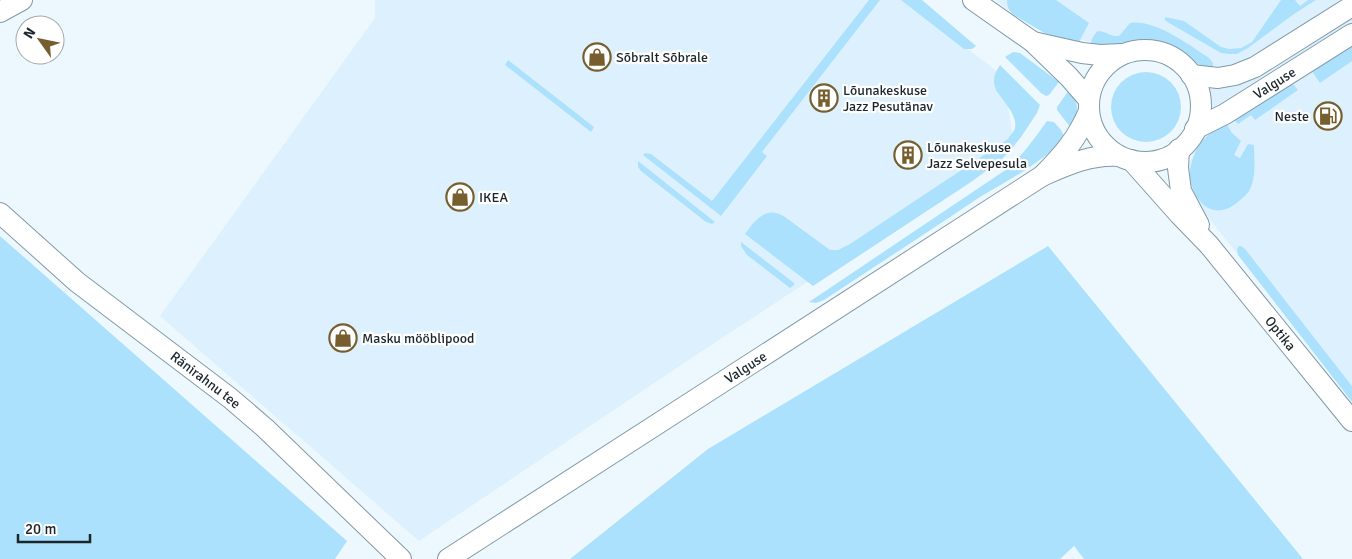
<svg xmlns="http://www.w3.org/2000/svg" width="1352" height="559" viewBox="0 0 1352 559" font-family="Signika,sans-serif">
<style>
.built{fill:#dcf1fd}
.green{fill:#ace1fd}
.lines{fill:none;stroke-linecap:round;stroke-linejoin:round}
.minor-casing{stroke:#809aa8;stroke-width:22}
.minor{stroke:#fff;stroke-width:20}
.labels{text-anchor:middle;dominant-baseline:central;stroke-width:4.5;stroke-linejoin:round;paint-order:stroke}
.poi-label{font-size:14px;fill:#1b262b;stroke:#fff;text-anchor:start}
.street-label{font-size:14px;fill:#1b262b;stroke:#fff}
</style>
<rect width="100%" height="100%" fill="#ecf8fe"/>
<g class="built">
<polygon points="375,0 906,0 1004,77 1014,146 684,363 419,541 160,316 375,18"/>
<polygon points="996,0 1352,0 1352,398 1204,212 1191,193 1187,169 1197,144 1209,129 1208,91 1191,54 1159,39 1101,43 1053,36 1004,7"/>
</g>
<g class="green">
<polygon points="869,0 880,0 762,152 767,156 721,216 643,155 645,153 651,154 712,201"/>
<polygon points="901,0 922,0 976,46 972,49 964,49"/>
<path d="M1007 0H1056L1089 23 1078 44 1046 34 1014 15C1009 11 1007 7 1007 0Z"/>
<polygon points="1281,0 1295,0 1300,6 1308,0 1316,0 1294,14 1248,48 1237,54 1229,54 1221,53 1169,23 1165,20 1165,17 1184,21 1221,47 1229,49 1241,48 1252,42"/>
<path d="M1130 23C1155 19 1189 45 1209 58L1213 63V68L1200 65 1177 50 1160 44 1141 43 1121 46H1091C1090 41 1094 34 1098 31 1105 31 1111 37 1119 36Z"/>
<polygon points="1352,45 1352,61 1320,83 1312,71"/>
<polygon points="1013,52 1020,53 1059,82 1049,95 1046,96 1041,93 1005,57"/>
<polygon points="508,60 594,127 591,132 505,65"/>
<path d="M1000 65 1040 105 1037 113 1021 137 1010 151 1000 161 971 182 813 286 745 234C755 220 766 205 785 217L830 250H838L850 244 1008 139C1010 135 1014 132 1015 128 1018 115 1002 100 996 90 992 80 994 74 1000 65Z"/>
<circle cx="1146" cy="107" r="35"/>
<polygon points="1293,84 1298,90 1255,120 1251,115 1238,124 1234,119"/>
<path d="M1069 90C1080 106 1079 111 1071 128L1057 110V107Z"/>
<path d="M1047 121 1054 122 1061 130 1064 136C1046 163 1001 183 974 201 925 234 874 267 824 300L816 303 809 302 1004 171C1021 158 1034 139 1047 121Z"/>
<path d="M1226 123 1232 133 1241 141 1234 155 1240 158 1248 144 1254 145C1254 158 1256 171 1252 184 1250 192 1245 196 1238 202 1212 224 1189 199 1190 170 1191 162 1195 152 1199 145 1206 135 1216 129 1226 123Z"/>
<polygon points="638,161 715,222 712,224 706,222 641,171 638,167"/>
<polygon points="0,236 347,541 335,559 0,559"/>
<polygon points="741,242 794,283 794,285 790,288 747,255 741,246"/>
<polygon points="1048,246 1303,559 1084,559 1074,546 1060,559 570,559 708,449"/>
<polygon points="1239,246 1241,246 1245,249 1352,386 1352,402 1238,255 1237,249"/>
</g>
<g class="lines">
<g class="minor-casing">
<g id="minor">
<polyline points="973,0 1033,42 1069,77 1089,100"/>
<polyline points="0,12 22,0"/>
<polyline points="1033,42 1082,53 1100,55 1122,54"/>
<circle cx="1145" cy="106" r="56"/>
<polyline points="1191,75 1218,78 1235,75 1255,67 1352,6"/>
<path d="M1089 111C1077 139 1063 155 1042 176 1067 165 1091 154 1119 156"/>
<path id="s1" d="M1195 129 1225 114 1352 34"/>
<polyline points="1179,149 1178,168 1181,191 1199,225"/>
<path id="s2" d="M1131 160 1179 214 1209 245 1352 421"/>
<path id="s3" d="M0 213 77 282 230 398 265 428 401 559"/>
<path id="s4" d="M448 559 1042 176"/>
</g>
</g>
<use href="#minor" class="minor"/>
</g>
<defs>
<g id="shop-ring" transform="scale(1.4375)"><circle r="9.5" fill="#fff" stroke="#765e2f" stroke-width="1.5"/><path d="M-5-2.5h2.3a2.7 3.5 0 0 1 5.4 0H5L5.5 6h-11ZM-1.5-2.5h3a1.5 2.3 0 0 0-3 0Z" fill="#765e2f"/></g>
<g id="building-ring" transform="scale(1.4375)"><circle r="9.5" fill="#fff" stroke="#765e2f" stroke-width="1.5"/><path d="M-4-6H4V6H1V3H-1V6H-4ZM-2.5-4.3h1.7v1.8h-1.7ZM.8-4.3h1.7v1.8H.8ZM-2.5-1h1.7V.8h-1.7ZM.8-1h1.7V.8H.8Z" fill="#765e2f"/></g>
<g id="fuel-ring" transform="scale(1.4375)"><circle r="9.5" fill="#fff" stroke="#765e2f" stroke-width="1.5"/><path d="M-5.5-6h7V0h2V4h1.3V-2.5L3-4.5l.8-.8L6-3V5H2.5V1h-1V6h-7ZM-4.2-4.7v3.2H.2V-4.7Z" fill="#765e2f"/></g>
</defs>
<g fill-rule="evenodd">
<use href="#shop-ring" x="597" y="57"/>
<use href="#building-ring" x="824" y="98"/>
<use href="#fuel-ring" x="1328" y="116"/>
<use href="#building-ring" x="908" y="155"/>
<use href="#shop-ring" x="460" y="197"/>
<use href="#shop-ring" x="343" y="338"/>
</g>
<g class="labels">
<g class="poi-label">
<text x="616" y="57">Sõbralt Sõbrale</text>
<text x="843" y="90">Lõunakeskuse<tspan x="843" dy="16">Jazz Pesutänav</tspan></text>
<text x="1309" y="116" text-anchor="end">Neste</text>
<text x="927" y="147">Lõunakeskuse<tspan x="927" dy="16">Jazz Selvepesula</tspan></text>
<text x="479" y="197">IKEA</text>
<text x="362" y="338">Masku mööblipood</text>
</g>
<g class="street-label">
<text stroke="none"><textPath href="#s1" startOffset="92">Valguse</textPath></text>
<text stroke="none"><textPath href="#s2" startOffset="229">Optika</textPath></text>
<text stroke="none"><textPath href="#s4" startOffset="354">Valguse</textPath></text>
<text stroke="none"><textPath href="#s3" startOffset="265">Ränirahnu tee</textPath></text>
</g>
</g>
<g transform="translate(40 40) rotate(303)"><circle r="24" fill="#ffffff" stroke="#a4a8aa"/>
<path d="M0-4L9 19L0 12L-9 19Z" fill="#765e2f"/>
<text y="-8" font-size="14" font-weight="bold" text-anchor="middle" fill="#1b262b">N</text>
</g>
<path d="M18 534v8h72v-8" fill="none" stroke="#1b262b" stroke-width="2.5"/>
<text x="25" y="534" font-size="15" fill="#1b262b" stroke="#ffffff" stroke-width="4" paint-order="stroke">20 m</text>
</svg>
